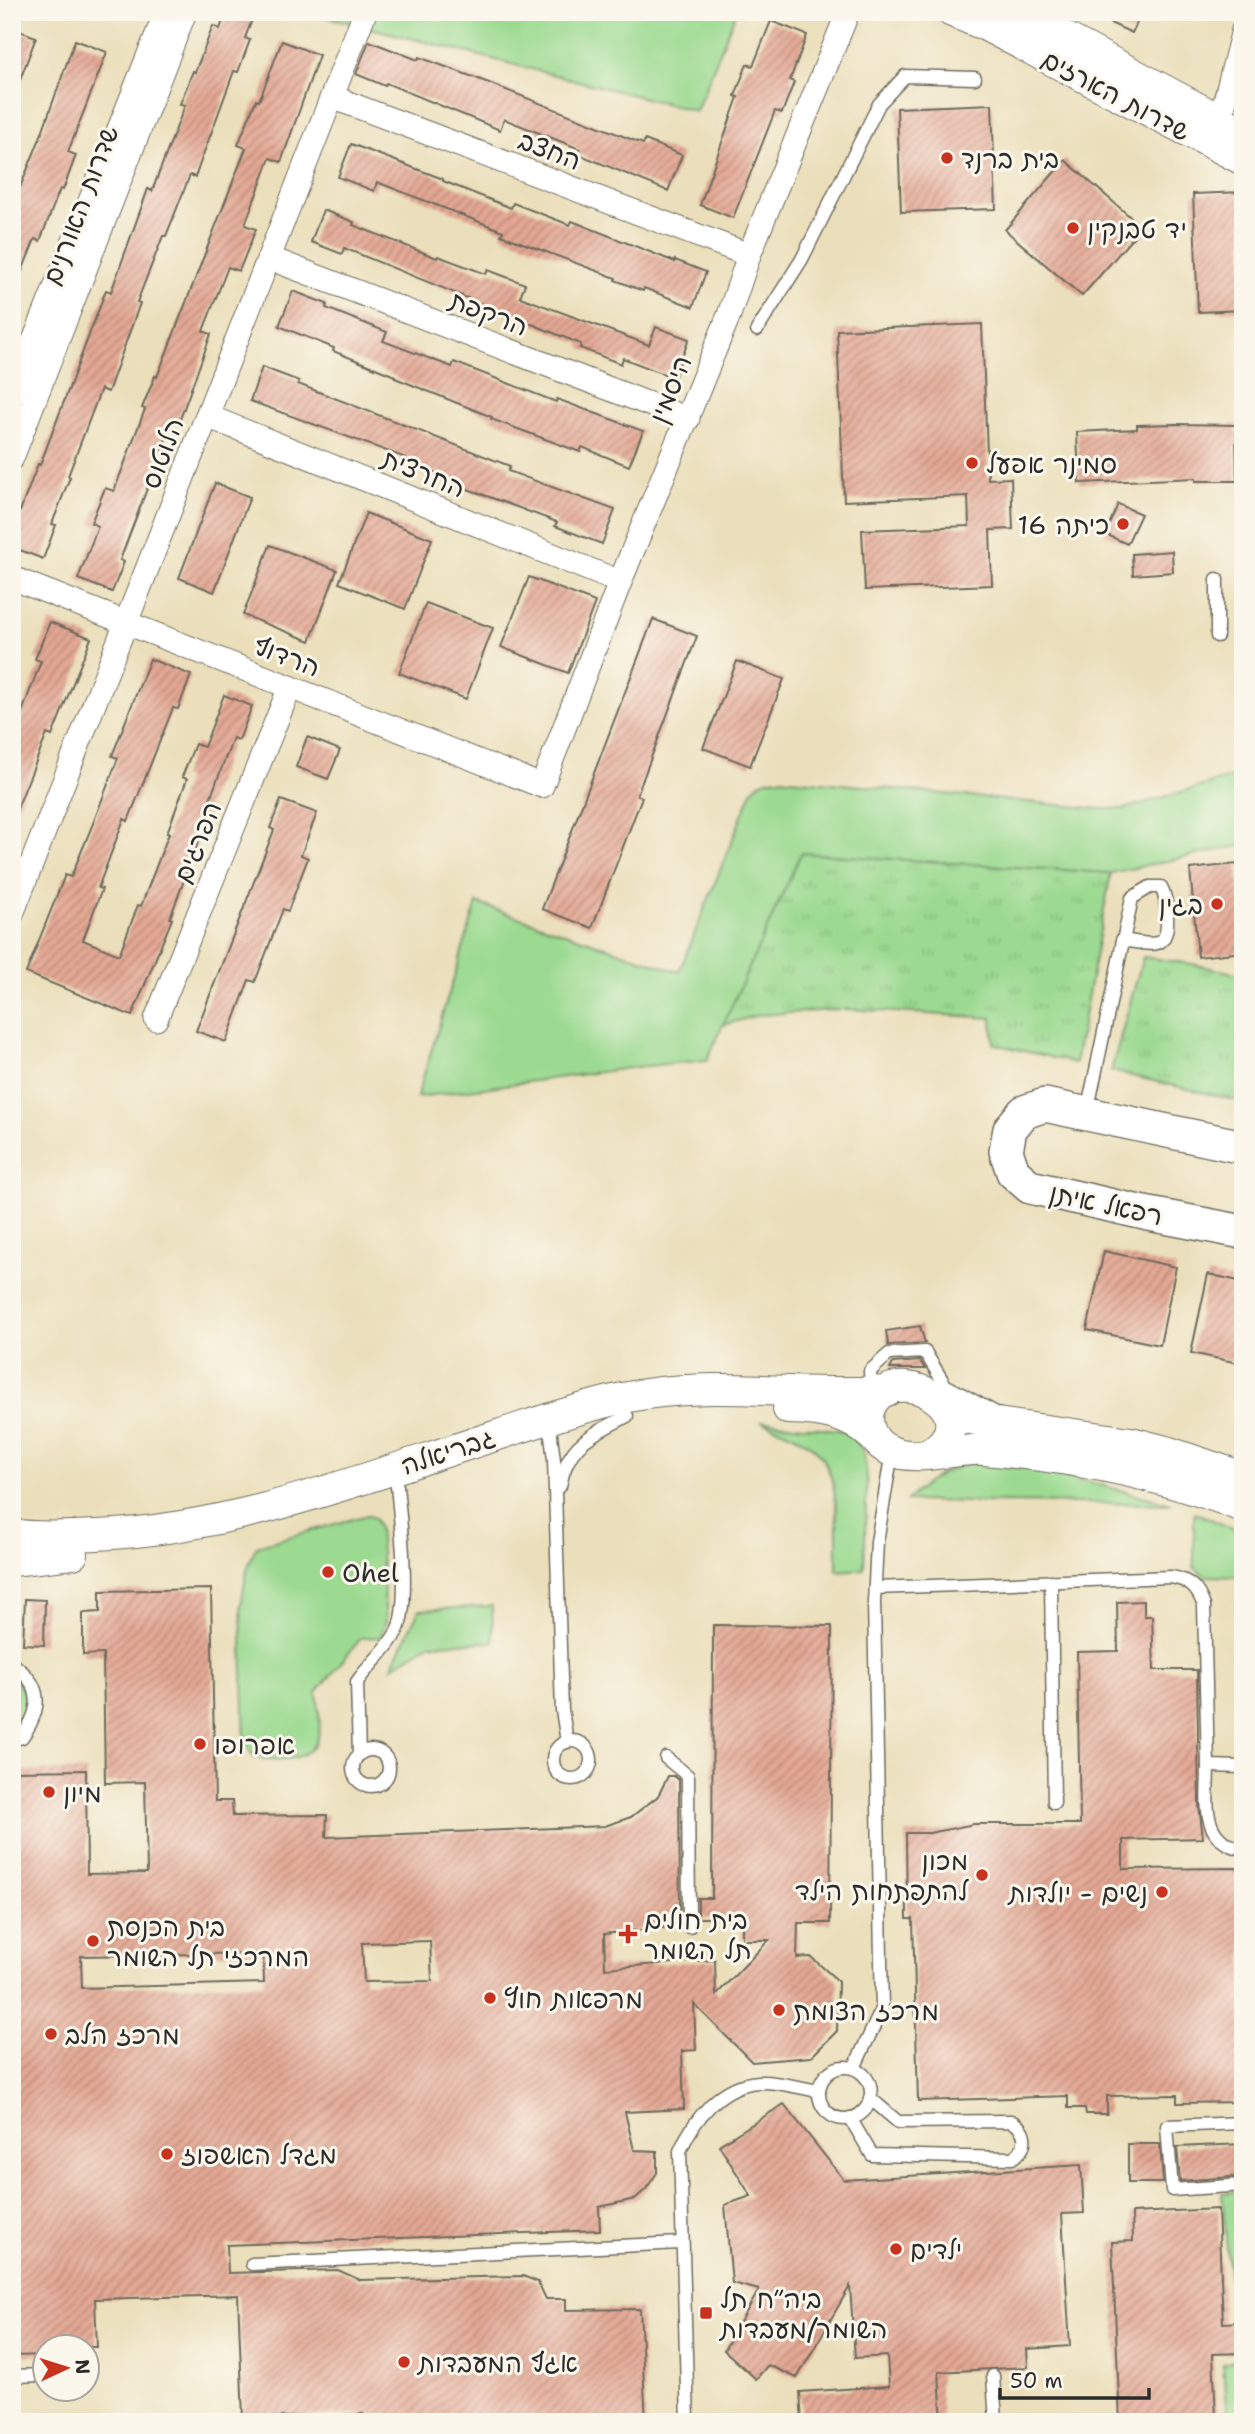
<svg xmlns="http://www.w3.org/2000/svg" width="1255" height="2434" viewBox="0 0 1255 2434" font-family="'Shantell Sans','Playpen Sans Hebrew',sans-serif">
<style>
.grass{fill:url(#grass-tufts);stroke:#63825e;stroke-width:2}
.park{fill:#9bda90;stroke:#63825e;stroke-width:2}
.building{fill:url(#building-hatch);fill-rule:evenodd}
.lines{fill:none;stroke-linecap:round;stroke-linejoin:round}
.service-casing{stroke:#6e6a5d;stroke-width:15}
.minor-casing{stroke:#6e6a5d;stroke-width:25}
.tertiary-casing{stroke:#6e6a5d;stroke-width:32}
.secondary-casing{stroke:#6e6a5d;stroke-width:36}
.service{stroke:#fff;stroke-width:12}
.minor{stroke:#fff;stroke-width:23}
.tertiary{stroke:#fff;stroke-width:30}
.secondary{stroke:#fff;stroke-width:33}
.poi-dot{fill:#c8321e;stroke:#fbf7ec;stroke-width:2.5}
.labels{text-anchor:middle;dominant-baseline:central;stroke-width:6;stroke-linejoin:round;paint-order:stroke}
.street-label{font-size:26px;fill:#2b2b2b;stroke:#fbf7ec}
.poi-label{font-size:26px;fill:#2b2b2b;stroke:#fbf7ec;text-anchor:start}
</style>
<defs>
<pattern id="grass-tufts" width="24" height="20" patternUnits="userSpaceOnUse" patternTransform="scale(1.75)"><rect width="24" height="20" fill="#9bda90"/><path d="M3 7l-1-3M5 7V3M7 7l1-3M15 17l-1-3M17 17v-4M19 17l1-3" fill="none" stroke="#86bb7c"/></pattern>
<pattern id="building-hatch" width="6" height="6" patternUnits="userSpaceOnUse" patternTransform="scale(1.75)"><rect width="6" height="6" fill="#e4a894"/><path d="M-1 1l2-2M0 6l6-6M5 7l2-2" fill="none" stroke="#b98979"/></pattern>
</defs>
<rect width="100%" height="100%" fill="#fbf7ec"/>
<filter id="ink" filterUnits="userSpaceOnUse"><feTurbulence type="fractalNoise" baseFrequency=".0143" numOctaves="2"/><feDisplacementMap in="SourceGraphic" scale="14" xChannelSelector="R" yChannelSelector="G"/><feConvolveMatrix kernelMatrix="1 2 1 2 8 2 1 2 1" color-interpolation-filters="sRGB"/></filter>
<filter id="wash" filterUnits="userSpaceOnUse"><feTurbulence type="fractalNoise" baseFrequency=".00686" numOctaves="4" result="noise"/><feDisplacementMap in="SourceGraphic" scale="28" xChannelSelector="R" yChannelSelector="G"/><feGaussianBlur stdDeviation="1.57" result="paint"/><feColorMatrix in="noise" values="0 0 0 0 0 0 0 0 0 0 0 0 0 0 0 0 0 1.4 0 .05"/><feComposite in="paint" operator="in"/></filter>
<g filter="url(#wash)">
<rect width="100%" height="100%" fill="#ebdfbb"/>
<g class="grass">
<polygon points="801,853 1111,873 1075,1063 994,1044 992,1018 847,1009 759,1015 723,1025"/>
<polygon points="1143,957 1192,964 1243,975 1243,1102 1111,1071"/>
</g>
<g class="park">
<polygon points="308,12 736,12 696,111"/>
<path d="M1243 774V845L1111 873 801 853 707 1060 636 1067 417 1097 477 903 679 972 752 791C759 780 768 779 780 778L1100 809H1124Z"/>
<path d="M761 1421 845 1431 863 1450 867 1476 864 1569 837 1571C836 1535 843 1476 815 1449 801 1436 778 1429 761 1421Z"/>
<path d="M971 1463 1039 1469 1172 1504 906 1501C928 1481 941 1471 971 1463Z"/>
<polygon points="1194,1512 1243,1533 1243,1577 1205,1576 1194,1567"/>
<path d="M367 1515 374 1518 379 1527 386 1622 380 1637 361 1638 317 1692C318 1707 323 1729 316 1742 305 1763 273 1761 254 1757L245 1742 241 1605 247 1570 256 1546Z"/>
<polygon points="492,1606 493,1642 429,1644 392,1667 419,1610"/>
<path d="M12 1677C30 1693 29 1709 16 1728L12 1729Z"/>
<polygon points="1243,2191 1243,2312 1233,2314 1222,2193"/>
<polygon points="1243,2359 1243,2422 1227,2422 1223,2364"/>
</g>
<g id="blocks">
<g class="building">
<polygon points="226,12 255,12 245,38 250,40 238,72 234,71 195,177 190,175 166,236 163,236 137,302 140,303 108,392 101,389 68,476 70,477 52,524 56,525 43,559 12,547 12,518 16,509 20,511 38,464 40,465 106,290 111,292 148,189 152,191 185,105 180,104 193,71 195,72 213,26 220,29"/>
<polygon points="1086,12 1142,12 1132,33"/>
<polygon points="771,21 807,35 790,80 794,82 782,113 775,111 733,218 700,205 738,97 735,96 747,64 753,66"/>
<polygon points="12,28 36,37 14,96 12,96"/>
<polygon points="75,40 107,52 68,152 76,155 63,190 60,189 40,241 35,239 12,296 12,199 16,189 19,190 39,141"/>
<polygon points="282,41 319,55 281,162 270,158 245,225 256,229 239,271 228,267 203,331 211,334 179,422 173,420 120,560 124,562 112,592 78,579 98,526 91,523 105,488 114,491 145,409 142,408 155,376 157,377 246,148 238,145 256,100 259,101"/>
<polygon points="369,41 418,60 419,57 476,78 643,144 645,140 682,155 668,191 578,154 580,149 504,119 500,130 386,83 385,86 356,74"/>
<polygon points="992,104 996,209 901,212 897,108"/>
<polygon points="351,144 443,179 443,181 511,208 513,203 570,225 572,221 675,262 675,260 706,272 693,307 644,288 643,291 615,280 616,278 501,235 503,231 377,182 374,191 338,177"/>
<polygon points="1065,160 1142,227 1082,296 1005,230"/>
<polygon points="1243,192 1243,310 1198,312 1193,194"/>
<polygon points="323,210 354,222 353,225 437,258 438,256 486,274 488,270 525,284 520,297 649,345 656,327 689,339 674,378 623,358 621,364 580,348 581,344 344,248 342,254 311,242"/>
<polygon points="293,291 327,304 326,308 387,332 383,341 452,367 454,362 556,402 557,399 643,431 629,466 582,447 580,452 491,419 492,417 395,378 395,376 333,351 334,348 279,326"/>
<polygon points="982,324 988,479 1011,478 1013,529 990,530 992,585 865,590 862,530 969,526 968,496 844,501 837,330"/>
<polygon points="262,367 299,381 298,384 510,466 508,471 615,510 602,544 555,526 557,522 457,485 458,481 405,461 406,458 250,401"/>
<polygon points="1176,424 1236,425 1237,481 1196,481 1196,478 1079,483 1077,432 1137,429 1137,425"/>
<polygon points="215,483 250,497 214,592 179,578"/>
<polygon points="1118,504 1141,514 1127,544 1105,534"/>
<polygon points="366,513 432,539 405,609 339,583"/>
<polygon points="270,545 337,570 310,641 243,615"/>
<polygon points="1172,551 1173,572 1133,575 1132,554"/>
<polygon points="529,577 595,602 568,673 501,647"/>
<polygon points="426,603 493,628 466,699 399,673"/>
<polygon points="653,619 697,636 637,795 642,797 592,928 542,909"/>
<polygon points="50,622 91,638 52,736 47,734 12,821 12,739 41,661 35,659"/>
<polygon points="150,659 191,675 178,709 173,708 128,821 124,819 98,888 102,889 83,940 119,955 138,905 141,906 169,833 167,833 187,779 182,777 195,744 204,747 224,695 252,706 239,740 233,738 207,807 211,808 170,918 172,919 132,1016 26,973 65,875 71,877 92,826 118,758 112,756"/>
<polygon points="737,661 784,679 750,766 703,748"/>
<polygon points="307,737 340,750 328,779 296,767"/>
<polygon points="281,800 317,813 301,855 308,858 288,911 283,909 255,982 249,980 226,1042 196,1031 274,830 270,828"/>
<polygon points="1237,864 1243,917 1243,952 1198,957 1190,869"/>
<polygon points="1104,1251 1176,1267 1160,1345 1087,1330"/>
<polygon points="1208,1274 1243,1282 1243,1364 1191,1353"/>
<polygon points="920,1326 925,1343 888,1345 886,1331"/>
<polygon points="920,1361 925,1369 890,1369 893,1363"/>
<path d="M211 1589 215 1801H232L233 1816 327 1815 326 1837 605 1826 631 1817 658 1796 668 1776H674L679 1780 680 1926 604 1934 605 1968 715 1960 716 1995 769 1940H742V1918H698V1898H712L713 1625 832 1626 830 1923H798L797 1958 811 1957 838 1981 837 2031 811 2057 752 2062 694 2004 696 2050 682 2051 684 2109 625 2112 634 2150 657 2151V2173L646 2189 635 2199 599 2207 600 2230 227 2245 228 2273 338 2270 360 2280 523 2276 538 2282 546 2299H566V2310L640 2309 646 2422H364L363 2414 243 2419 238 2295 95 2299 97 2347H46V2355L12 2356V1771L86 1770 87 1874 147 1873 145 1782 105 1783 103 1654 83 1655V1613L100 1612V1591ZM430 1941 432 1981 364 1982 362 1943ZM263 1953 264 1983 82 1988 81 1956Z"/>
<polygon points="25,1599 45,1600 44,1645 23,1644"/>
<polygon points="1144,1601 1144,1616 1152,1616 1154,1670 1197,1670 1199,1805 1203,1838 1123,1840 1123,1869 1243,1868 1243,2102 1177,2103 1177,2095 1107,2096 1107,2114 1086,2114 1085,2108 1068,2108 1068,2096 918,2101 913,1919 907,1919 906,1833 930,1833 974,1824 1080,1824 1077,1652 1118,1651 1117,1602"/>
<polygon points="784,2104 844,2180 1081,2165 1084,2213 1062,2214 1070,2346 1027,2349 1028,2367 939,2372 942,2422 802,2422 800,2392 889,2386 887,2356 855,2358 850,2286 797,2378 768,2365 756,2379 724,2350 759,2290 732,2283 725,2205 751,2196 719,2145"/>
<polygon points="1128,2144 1160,2144 1163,2183 1128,2183"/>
<polygon points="1243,2144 1243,2176 1180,2181 1177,2147"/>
<polygon points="1218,2209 1223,2323 1241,2322 1242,2353 1213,2354 1216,2417 1161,2419 1161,2422 1120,2422 1112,2242 1133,2241 1132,2213"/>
</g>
</g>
</g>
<g filter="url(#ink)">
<use href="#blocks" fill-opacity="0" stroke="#6e6a5d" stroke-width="2"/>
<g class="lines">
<g class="service-casing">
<g id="service">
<polyline points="757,330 802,259 879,104 905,76 975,78"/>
<polyline points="1217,579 1217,636"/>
<path d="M1087 1113 1132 898 1150 887H1161C1166 896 1166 904 1167 915 1169 953 1152 944 1122 940"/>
<polyline points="871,1391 870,1371 889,1354 925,1352 945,1385 998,1414"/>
<polyline points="549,1419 554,1460 562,1710 567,1742"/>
<path d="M560 1486C568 1442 591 1436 627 1416"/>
<polyline points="1051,1581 1054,1803"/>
<path d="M875 1588 1171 1577C1190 1580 1198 1589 1204 1606L1208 1766 1243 1767"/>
<path d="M12 1664C44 1685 42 1709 22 1737L12 1740"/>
<circle cx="572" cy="1760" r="19"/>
<circle cx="371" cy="1768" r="18"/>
<path d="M359 1755 357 1682C369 1664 387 1651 397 1631 411 1603 400 1519 397 1486"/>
<polyline points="666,1758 688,1776 689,1927"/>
<path d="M1208 1766C1208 1800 1199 1841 1243 1849"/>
<circle cx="845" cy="2093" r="26"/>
<polyline points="854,2068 882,2009 874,1602 877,1542 892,1452"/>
<path d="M850 2118 872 2155 1012 2158C1029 2148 1028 2130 1011 2121L898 2122 870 2098"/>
<polyline points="1243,2123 1167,2126 1172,2190 1243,2185"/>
<polyline points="252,2264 681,2243"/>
<polyline points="12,2376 46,2375"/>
<polyline points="993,2376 996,2422"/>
<path d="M688 2422 680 2151C694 2119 721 2084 759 2082 778 2081 800 2088 819 2091"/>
</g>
</g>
<g class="minor-casing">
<g id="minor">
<polyline points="332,97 749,255"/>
<polyline points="1216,136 1243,30"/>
<polyline points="269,258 688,419"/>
<polyline points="12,395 166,12"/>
<polyline points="207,416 620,582"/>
<polyline points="12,458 185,12"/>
<polyline points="12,578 542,786 620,582 729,315 749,255 848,12"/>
<polyline points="12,914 365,12"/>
<polyline points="156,1019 290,687"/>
</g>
</g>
<g class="tertiary-casing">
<g id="tertiary">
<polyline points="952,12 986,26 1243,160"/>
<polyline points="1007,12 1065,37 1243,132"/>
<polyline points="943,1403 958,1415 969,1419 1131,1442 1166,1451 1243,1477"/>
<path d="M788 1409C821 1410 847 1413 872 1436"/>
<path d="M930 1453C988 1415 907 1365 877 1397 861 1414 868 1441 889 1450 917 1463 953 1448 984 1450 1072 1457 1160 1474 1243 1507"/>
<path d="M12 1534C41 1538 68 1536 97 1535 237 1529 369 1476 501 1434 541 1421 582 1407 623 1398 712 1379 798 1397 887 1391"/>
<polyline points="12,1561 73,1554"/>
</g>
</g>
<g class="secondary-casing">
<polyline id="secondary" points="1243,1147 1045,1105 1024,1112 1010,1129 1006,1151 1013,1172 1030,1187 1144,1213 1243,1232"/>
</g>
<use href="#service" class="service"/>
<use href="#minor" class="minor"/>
<use href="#tertiary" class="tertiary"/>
<use href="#secondary" class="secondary"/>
</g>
</g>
<g class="poi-dot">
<circle cx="947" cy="158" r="7"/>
<circle cx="1073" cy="228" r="7"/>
<circle cx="972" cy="463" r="7"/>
<circle cx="1123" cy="524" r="7"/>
<circle cx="1217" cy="904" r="7"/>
<circle cx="328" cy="1572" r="7"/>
<circle cx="200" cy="1744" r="7"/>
<circle cx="49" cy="1792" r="7"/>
<circle cx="982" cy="1875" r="7"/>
<circle cx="1162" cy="1892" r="7"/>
<path d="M624.5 1923.5h7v7h7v7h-7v7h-7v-7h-7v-7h7z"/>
<circle cx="93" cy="1941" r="7"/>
<circle cx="490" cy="1998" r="7"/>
<circle cx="779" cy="2010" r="7"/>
<circle cx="51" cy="2034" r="7"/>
<circle cx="167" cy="2154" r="7"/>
<circle cx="896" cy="2249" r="7"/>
<rect x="699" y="2306" width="14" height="14" rx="3.5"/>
<circle cx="404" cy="2362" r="7"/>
</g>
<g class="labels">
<g class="street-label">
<text transform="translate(1116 95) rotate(28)">שדרות הארזים</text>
<text transform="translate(550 150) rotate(21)">החצב</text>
<text transform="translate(80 205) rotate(-69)">שדרות האורנים</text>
<text transform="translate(489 313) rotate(21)">הרקפת</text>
<text transform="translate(670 389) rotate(-68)">היסמין</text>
<text transform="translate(162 453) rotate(-69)">הלוטוס</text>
<text transform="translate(424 473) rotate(22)">החרצית</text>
<text transform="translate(287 656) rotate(21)">הרדוף</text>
<text transform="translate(197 842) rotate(-68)">הפרגים</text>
<text transform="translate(1106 1204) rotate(12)">רפאל איתן</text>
<text transform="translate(448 1451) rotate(-18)">גבריאלה</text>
</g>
<g class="poi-label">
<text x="961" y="158">בית ברנד</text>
<text x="1087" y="228">יד טבנקין</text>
<text x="986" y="463">סמינר אפעל</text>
<text x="1109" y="524" text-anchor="end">כיתה 16</text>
<text x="1203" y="904" text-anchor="end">בגין</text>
<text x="342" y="1572">Ohel</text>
<text x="214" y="1744">אפרופו</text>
<text x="63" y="1792">מיון</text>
<text x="968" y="1860" text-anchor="end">מכון<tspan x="968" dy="30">להתפתחות הילד</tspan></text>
<text x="1148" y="1892" text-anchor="end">נשים - יולדות</text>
<text x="644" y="1919">בית חולים<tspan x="644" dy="30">תל השומר</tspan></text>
<text x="107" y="1926">בית הכנסת<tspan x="107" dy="30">המרכזי תל השומר</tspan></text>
<text x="504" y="1998">מרפאות חוץ</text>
<text x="793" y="2010">מרכז הצומת</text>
<text x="65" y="2034">מרכז הלב</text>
<text x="181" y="2154">מגדל האשפוז</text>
<text x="910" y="2249">ילדים</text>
<text x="720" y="2298">ביה״ח תל<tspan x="720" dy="30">השומר/מעבדות</tspan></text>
<text x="418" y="2362">אגף המעבדות</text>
</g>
</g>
<rect width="1255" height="2434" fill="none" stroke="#fbf7ec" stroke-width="42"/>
<g transform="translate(66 2368) rotate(86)"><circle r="33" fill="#fbf7ec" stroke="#a8a59f" stroke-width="2"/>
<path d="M0-5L12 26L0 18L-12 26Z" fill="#c8321e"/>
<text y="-10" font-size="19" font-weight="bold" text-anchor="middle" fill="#2b2b2b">N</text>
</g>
<path d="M1000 2388v10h149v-10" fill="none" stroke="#2b2b2b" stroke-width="3.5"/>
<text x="1010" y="2388" font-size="21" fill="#2b2b2b" stroke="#fbf7ec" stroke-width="5" paint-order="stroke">50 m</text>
</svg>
